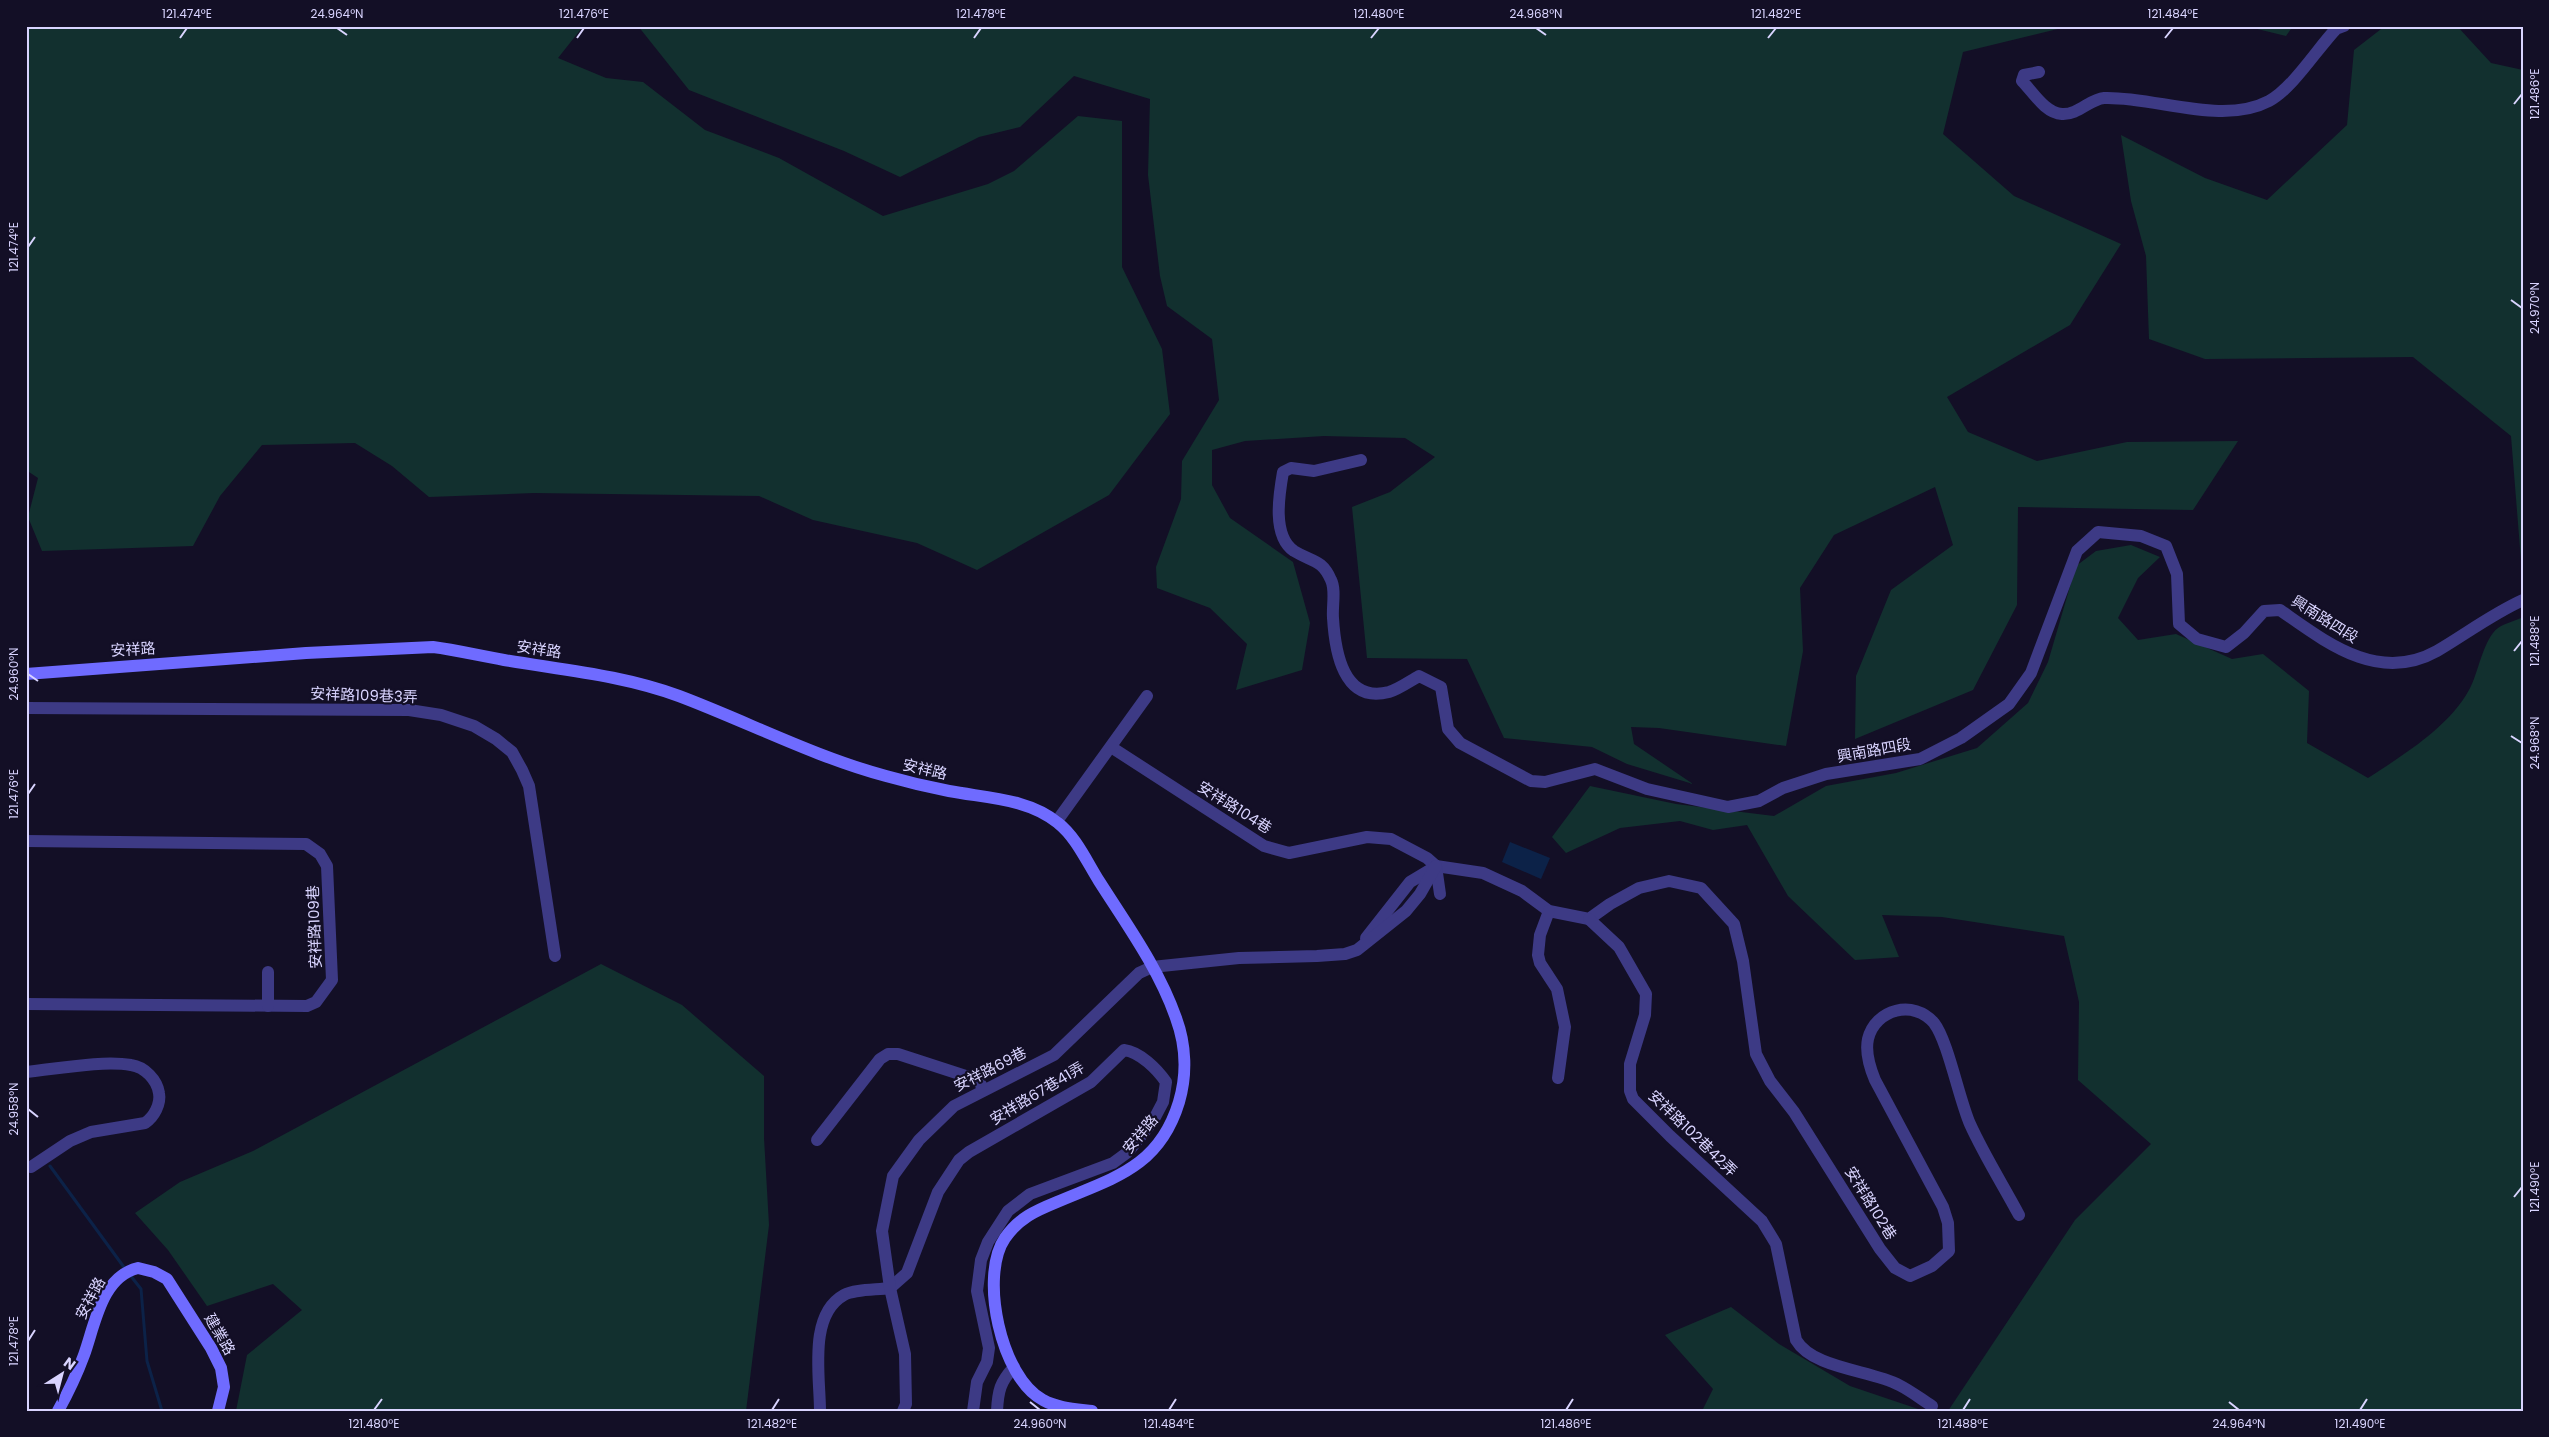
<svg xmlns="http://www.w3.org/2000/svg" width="2549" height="1437" viewBox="0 0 2549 1437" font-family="Poppins,'Noto Sans TC',sans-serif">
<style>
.green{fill:#12302f}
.water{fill:#0c2248}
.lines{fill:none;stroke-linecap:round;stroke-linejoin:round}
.stream{stroke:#0c2248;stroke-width:3}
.street{stroke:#3d3a85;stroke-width:12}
.secondary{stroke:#6f6bff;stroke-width:12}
.ticks{fill:none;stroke:#d9d4ff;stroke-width:2}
.labels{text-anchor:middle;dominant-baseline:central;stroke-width:4.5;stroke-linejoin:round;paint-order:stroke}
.street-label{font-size:15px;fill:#d9d4ff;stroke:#130f26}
.neatline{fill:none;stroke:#d9d4ff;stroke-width:2}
.ticks-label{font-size:12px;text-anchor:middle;fill:#d9d4ff}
</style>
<rect width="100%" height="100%" fill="#130f26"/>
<g class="green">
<polygon points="26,26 574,26 581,29 558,58 606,78 643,82 705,130 779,158 883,216 988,184 1014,171 1078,116 1122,121 1122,267 1162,349 1170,414 1109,495 977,570 917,543 813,520 759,496 534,493 429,497 392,466 355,443 262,445 220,496 193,546 42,551 28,517 38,478 26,470"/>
<polygon points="638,26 2070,26 1963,52 1943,134 2014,196 2121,244 2070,325 1947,397 1968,432 2037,461 2127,442 2238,441 2193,510 2018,507 2017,605 1973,690 1855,739 1856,676 1891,590 1953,545 1935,487 1834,535 1800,588 1803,651 1786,746 1659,728 1631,727 1634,744 1693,784 1627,764 1592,747 1504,738 1467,659 1367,658 1352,507 1390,492 1435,457 1405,438 1324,436 1245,441 1212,450 1212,485 1230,518 1293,562 1310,623 1302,670 1236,690 1247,644 1210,608 1157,588 1156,567 1181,499 1182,461 1219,400 1212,339 1167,306 1160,276 1148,175 1150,99 1074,76 1020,127 979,137 900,177 844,151 689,90"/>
<polygon points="2245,26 2293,26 2286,36"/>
<polygon points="2385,26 2457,26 2491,63 2523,70 2522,573 2511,436 2413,357 2205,359 2149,339 2146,256 2131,201 2121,135 2205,178 2267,200 2347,125 2354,50"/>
<path d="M2131 545 2160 557 2138 578 2118 618 2138 640 2176 634 2232 659 2263 654 2309 691 2307 743 2368 778C2403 755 2448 728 2469 690 2478 675 2483 639 2498 628 2505 623 2515 621 2523 617V1411H1948L2075 1220 2151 1144 2078 1080 2079 1002 2064 936 1942 917 1882 915 1899 957 1855 960 1788 896 1747 825 1713 830 1680 821 1620 828 1566 853 1552 837 1590 786 1676 804 1774 816 1826 786 1896 773 1977 748 2028 703 2048 662 2076 566 2096 551Z"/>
<polygon points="601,964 682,1005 764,1076 764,1138 769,1225 746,1411 236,1411 247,1355 302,1310 273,1284 207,1306 168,1250 135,1213 180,1182 253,1151"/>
<polygon points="1731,1307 1779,1344 1850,1386 1924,1411 1702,1411 1713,1389 1665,1335"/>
</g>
<polygon class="water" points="1510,842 1550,858 1541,879 1502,862"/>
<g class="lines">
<g class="stream">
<polyline points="50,1166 126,1270"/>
<polyline points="130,1275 141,1289 147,1361 162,1411"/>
</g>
<g class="street">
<path d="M2039 72 2024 75 2022 81C2033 92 2045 113 2062 114 2078 115 2090 99 2104 98 2154 96 2222 126 2269 101 2292 89 2317 49 2336 29L2344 26"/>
<path d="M1361 460 1314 471 1291 468 1283 472C1279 495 1272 536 1294 551 1312 562 1322 559 1331 580 1336 590 1332 606 1333 618 1335 651 1343 704 1389 692 1399 689 1410 681 1419 676L1441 687 1448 729 1460 743 1531 781 1545 782 1595 769 1647 789 1728 807 1759 801 1783 788 1826 774 1920 759 1961 738 2009 704 2031 673 2077 551 2098 532 2141 536 2166 546 2177 574 2179 624 2197 639 2226 647 2244 633 2264 611 2280 610C2326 642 2378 684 2437 651 2466 634 2492 614 2523 600"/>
<polyline points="26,708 409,710 441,715 474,726 496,739 512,752 522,770 529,786 555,956"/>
<polyline points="1111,747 1264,846 1289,853 1367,837 1391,839 1427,858 1436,866"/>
<polyline points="1057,821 1147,696"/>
<polyline points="26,841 306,844 320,854 327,866 332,980 316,1002 307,1006 26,1004"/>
<path d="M1436 866 1483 873 1522 891 1549 911 1589 919 1610 904 1639 888 1669 881 1701 888 1734 924 1743 961 1756 1054 1770 1081 1794 1112 1880 1249 1895 1268 1910 1276 1932 1266 1949 1251 1948 1223 1943 1207 1875 1080C1870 1068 1865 1053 1868 1039 1875 1009 1914 999 1934 1023 1948 1041 1959 1099 1970 1124 1984 1155 2003 1185 2019 1215"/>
<polyline points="1436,866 1440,894"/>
<polyline points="1549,911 1540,935 1538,955 1540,963 1557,989 1565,1027 1558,1078"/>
<path d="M1589 919 1619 947 1646 994 1645 1015 1630 1064V1091L1633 1099 1670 1136 1762 1221 1776 1244 1796 1340C1813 1369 1871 1370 1899 1385 1911 1391 1921 1399 1932 1406"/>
<polyline points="1366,938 1410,882 1435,867"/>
<polyline points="268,1006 268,972"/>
<path d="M26 1072C57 1069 102 1060 131 1065 145 1067 157 1080 159 1093 161 1104 154 1117 145 1123L91 1132 70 1141 31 1167"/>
<polyline points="817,1140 880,1059 888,1054 898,1054 978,1080 984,1090"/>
<path d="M890 1288 907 1273 938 1192 959 1160 969 1152 1091 1082 1124 1050C1140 1052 1157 1069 1166 1082L1163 1102 1153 1121 1128 1152 1113 1163 1030 1194 1008 1211 988 1242 981 1260 977 1291 989 1348 987 1362 977 1382 973 1411"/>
<path d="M820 1411C820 1376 808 1315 844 1295 855 1289 877 1290 890 1288"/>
<polyline points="903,1411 906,1404 905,1354 890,1288 882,1231 893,1176 919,1140 954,1106 1054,1055 1139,973 1152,967 1239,958 1317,956 1345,954 1357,950 1406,911 1420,894 1436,866"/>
<path d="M997 1411C998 1391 1000 1382 1014 1367"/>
</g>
<g class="secondary">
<path d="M26 674 306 653 433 647C457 650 480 656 504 660 563 670 622 675 679 696 748 722 815 757 886 776 907 782 928 787 949 791 985 798 1028 798 1058 823 1076 837 1087 862 1099 881 1127 925 1159 969 1176 1018 1186 1045 1187 1075 1179 1102 1159 1168 1113 1178 1057 1202 1035 1211 1019 1218 1005 1238 979 1276 1001 1378 1043 1400 1057 1408 1076 1409 1092 1411"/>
<path d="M58 1411C68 1393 77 1374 84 1355 95 1325 101 1277 138 1268L154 1272 167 1279 211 1348 221 1368 224 1387 218 1411"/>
</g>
</g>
<path class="ticks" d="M337 28 347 35M1536 28 1546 35M180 38 187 28M577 38 584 28M974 38 981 28M1371 38 1379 28M1768 38 1776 28M2165 38 2173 28M2514 104 2522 94M28 247 35 237M2511 300 2522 308M2514 651 2522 641M28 674 38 681M2511 736 2522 743M28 794 35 784M28 1109 38 1117M2514 1197 2522 1187M28 1341 35 1330M1030 1402 1040 1410M2229 1402 2239 1410M374 1410 382 1399M772 1410 779 1399M1169 1410 1176 1399M1566 1410 1573 1399M1963 1410 1970 1399M2360 1410 2367 1399"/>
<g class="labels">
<g class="street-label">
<text transform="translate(2325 619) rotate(32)">興南路四段</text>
<text transform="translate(133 649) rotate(-3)">安祥路</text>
<text transform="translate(539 649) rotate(8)">安祥路</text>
<text transform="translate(364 695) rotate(2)">安祥路109巷3弄</text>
<text transform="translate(1874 750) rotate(-10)">興南路四段</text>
<text transform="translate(925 769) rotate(13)">安祥路</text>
<text transform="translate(1235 807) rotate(32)">安祥路104巷</text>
<text transform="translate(314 927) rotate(-92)">安祥路109巷</text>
<text transform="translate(990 1069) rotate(-27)">安祥路69巷</text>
<text transform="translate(1037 1093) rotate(-31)">安祥路67巷41弄</text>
<text transform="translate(1693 1133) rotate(44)">安祥路102巷42弄</text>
<text transform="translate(1140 1134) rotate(-50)">安祥路</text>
<text transform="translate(1871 1203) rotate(58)">安祥路102巷</text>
<text transform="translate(90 1298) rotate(-62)">安祥路</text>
<text transform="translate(220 1334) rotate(60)">建業路</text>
</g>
</g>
<rect width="2549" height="1437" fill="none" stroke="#130f26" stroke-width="55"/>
<g transform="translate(62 1374) rotate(36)" stroke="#130f26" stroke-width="4" paint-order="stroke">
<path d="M0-4L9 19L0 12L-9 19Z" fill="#d9d4ff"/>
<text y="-8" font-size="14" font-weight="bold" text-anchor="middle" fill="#d9d4ff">N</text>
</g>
<rect x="28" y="28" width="2494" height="1382" class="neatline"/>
<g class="ticks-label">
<text x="187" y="18">121.474°E</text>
<text x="337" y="18">24.964°N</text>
<text x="584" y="18">121.476°E</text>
<text x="981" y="18">121.478°E</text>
<text x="1379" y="18">121.480°E</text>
<text x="1536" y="18">24.968°N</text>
<text x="1776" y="18">121.482°E</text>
<text x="2173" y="18">121.484°E</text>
<text transform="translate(2535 94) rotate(-90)" y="4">121.486°E</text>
<text transform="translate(14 247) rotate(-90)" y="4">121.474°E</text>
<text transform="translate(2535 308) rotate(-90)" y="4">24.970°N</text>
<text transform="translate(2535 641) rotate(-90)" y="4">121.488°E</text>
<text transform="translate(14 674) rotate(-90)" y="4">24.960°N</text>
<text transform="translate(2535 743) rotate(-90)" y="4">24.968°N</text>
<text transform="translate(14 794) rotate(-90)" y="4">121.476°E</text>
<text transform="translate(14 1109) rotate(-90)" y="4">24.958°N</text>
<text transform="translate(2535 1187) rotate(-90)" y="4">121.490°E</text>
<text transform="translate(14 1341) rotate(-90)" y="4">121.478°E</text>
<text x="374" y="1428">121.480°E</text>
<text x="772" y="1428">121.482°E</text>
<text x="1040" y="1428">24.960°N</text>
<text x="1169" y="1428">121.484°E</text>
<text x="1566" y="1428">121.486°E</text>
<text x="1963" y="1428">121.488°E</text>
<text x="2239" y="1428">24.964°N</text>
<text x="2360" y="1428">121.490°E</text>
</g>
</svg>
